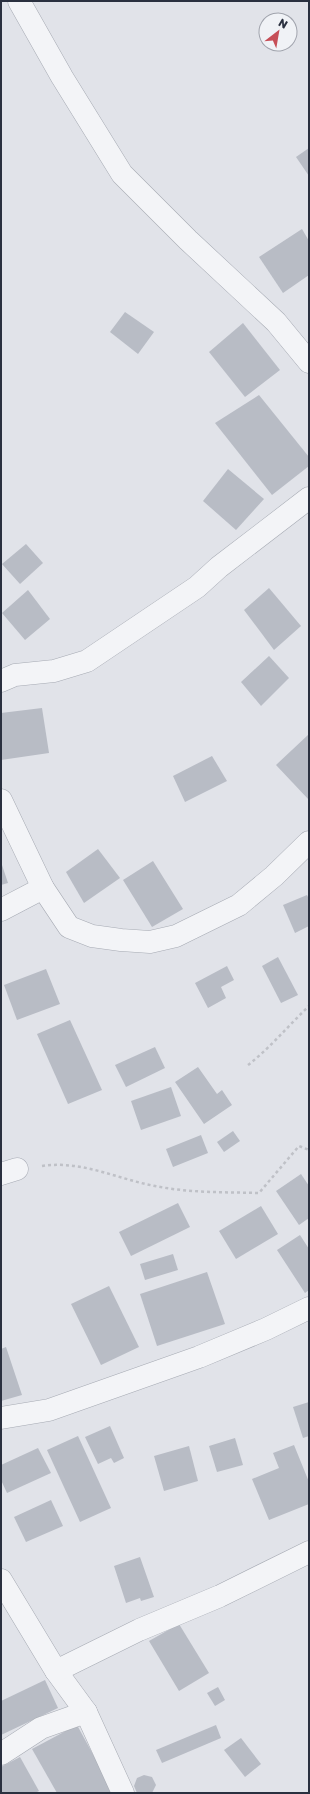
<svg xmlns="http://www.w3.org/2000/svg" width="310" height="1794" viewBox="0 0 310 1794" font-family="'Golos Text',sans-serif">
<style>
.building{fill:#b8bcc5}
.lines{fill:none;stroke-linecap:round;stroke-linejoin:round}
.minor-casing{stroke:#a6aab3;stroke-width:23}
.path{stroke:#bfc1c7;stroke-width:2.5;stroke-dasharray:3 3;stroke-linecap:butt}
.minor{stroke:#f3f4f7;stroke-width:22}
</style>
<rect width="100%" height="100%" fill="#e1e3e9"/>
<g class="building">
<polygon points="309,148 309,176 296,157"/>
<polygon points="302,229 309,241 309,275 283,293 259,257"/>
<polygon points="125,312 154,332 138,354 110,332"/>
<polygon points="243,323 280,370 245,397 209,352"/>
<polygon points="259,395 309,457 309,466 272,495 215,423"/>
<polygon points="228,469 264,499 236,530 203,501"/>
<polygon points="26,544 43,563 20,584 2,564"/>
<polygon points="269,588 301,626 274,650 244,610"/>
<polygon points="28,590 50,619 25,640 2,613"/>
<polygon points="269,656 289,678 261,706 241,682"/>
<polygon points="42,708 49,753 1,760 1,713"/>
<polygon points="309,734 309,800 276,765"/>
<polygon points="212,756 227,781 185,802 173,776"/>
<polygon points="98,849 120,878 84,903 66,872"/>
<polygon points="153,861 183,909 152,927 123,880"/>
<polygon points="1,862 8,883 1,885"/>
<polygon points="307,895 309,899 309,926 295,933 283,905"/>
<polygon points="278,957 298,995 281,1003 262,966"/>
<polygon points="227,966 234,980 221,987 226,998 208,1008 195,983"/>
<polygon points="46,969 60,1004 17,1020 4,985"/>
<polygon points="70,1020 102,1090 68,1104 37,1034"/>
<polygon points="155,1047 165,1068 126,1087 115,1065"/>
<polygon points="198,1067 217,1094 222,1090 232,1105 204,1124 175,1082"/>
<polygon points="171,1087 181,1116 141,1130 131,1101"/>
<polygon points="233,1131 240,1141 224,1152 217,1142"/>
<polygon points="201,1135 208,1153 173,1167 166,1149"/>
<polygon points="301,1174 309,1186 309,1218 299,1225 276,1191"/>
<polygon points="178,1203 190,1227 131,1256 119,1232"/>
<polygon points="261,1206 278,1234 236,1259 219,1231"/>
<polygon points="300,1235 309,1249 309,1290 305,1293 277,1250"/>
<polygon points="173,1254 178,1270 145,1280 140,1264"/>
<polygon points="207,1272 225,1324 157,1346 140,1294"/>
<polygon points="109,1286 139,1347 101,1365 71,1304"/>
<polygon points="6,1347 22,1395 1,1401 1,1349"/>
<polygon points="309,1402 309,1436 303,1438 293,1407"/>
<polygon points="110,1426 124,1458 114,1463 111,1458 98,1464 85,1437"/>
<polygon points="78,1436 111,1508 80,1522 47,1450"/>
<polygon points="235,1438 243,1465 217,1472 209,1446"/>
<polygon points="294,1445 309,1482 309,1504 269,1520 252,1479 279,1468 273,1453"/>
<polygon points="189,1446 198,1481 164,1491 154,1456"/>
<polygon points="38,1448 51,1473 7,1493 1,1480 1,1465"/>
<polygon points="51,1500 63,1526 26,1542 14,1517"/>
<polygon points="140,1557 154,1597 141,1601 140,1598 126,1603 114,1566"/>
<polygon points="179,1624 209,1673 179,1691 149,1641"/>
<polygon points="45,1680 58,1708 1,1735 1,1701"/>
<polygon points="218,1687 225,1700 215,1706 207,1693"/>
<polygon points="77,1725 114,1793 57,1793 32,1749"/>
<polygon points="216,1725 221,1738 162,1763 156,1750"/>
<polygon points="241,1738 261,1764 245,1777 224,1750"/>
<polygon points="20,1757 39,1791 35,1793 1,1793 1,1767"/>
<polygon points="144,1775 152,1777 156,1785 152,1793 137,1793 134,1786 137,1778"/>
</g>
<g class="lines">
<g class="minor-casing">
<g id="minor">
<polyline points="19,1 62,77 122,174 188,240 276,322 309,362"/>
<polyline points="1,681 15,675 54,671 87,661 197,587 219,567 309,498"/>
<polyline points="1,800 43,888 69,927 92,936 121,940 150,942 176,936 239,905 274,876 309,842"/>
<polyline points="1,910 43,888"/>
<polyline points="1,1174 17,1169"/>
<polyline points="1,1418 49,1410 199,1357 266,1329 309,1308"/>
<polyline points="1,1580 56,1671 86,1712 123,1793"/>
<polyline points="56,1671 139,1630 220,1596 309,1552"/>
<polyline points="1,1754 41,1728 86,1712"/>
</g>
</g>
<g class="path">
<path d="M248 1065C270 1048 288 1026 309 1006"/>
<path d="M42 1166C82 1160 117 1179 155 1186 189 1193 224 1192 259 1193L299 1146 309 1150"/>
</g>
<use href="#minor" class="minor"/>
</g>
<rect width="310" height="1794" fill="none" stroke="#2a303f" stroke-width="4"/>
<g transform="translate(278 32) rotate(31)"><circle r="19" fill="#f0f2f6" stroke="#a1a4ad"/>
<path d="M0-3L7 15L0 10L-7 15Z" fill="#c64e57"/>
<text y="-6" font-size="11" font-weight="bold" text-anchor="middle" fill="#2a303f">N</text>
</g>
</svg>
